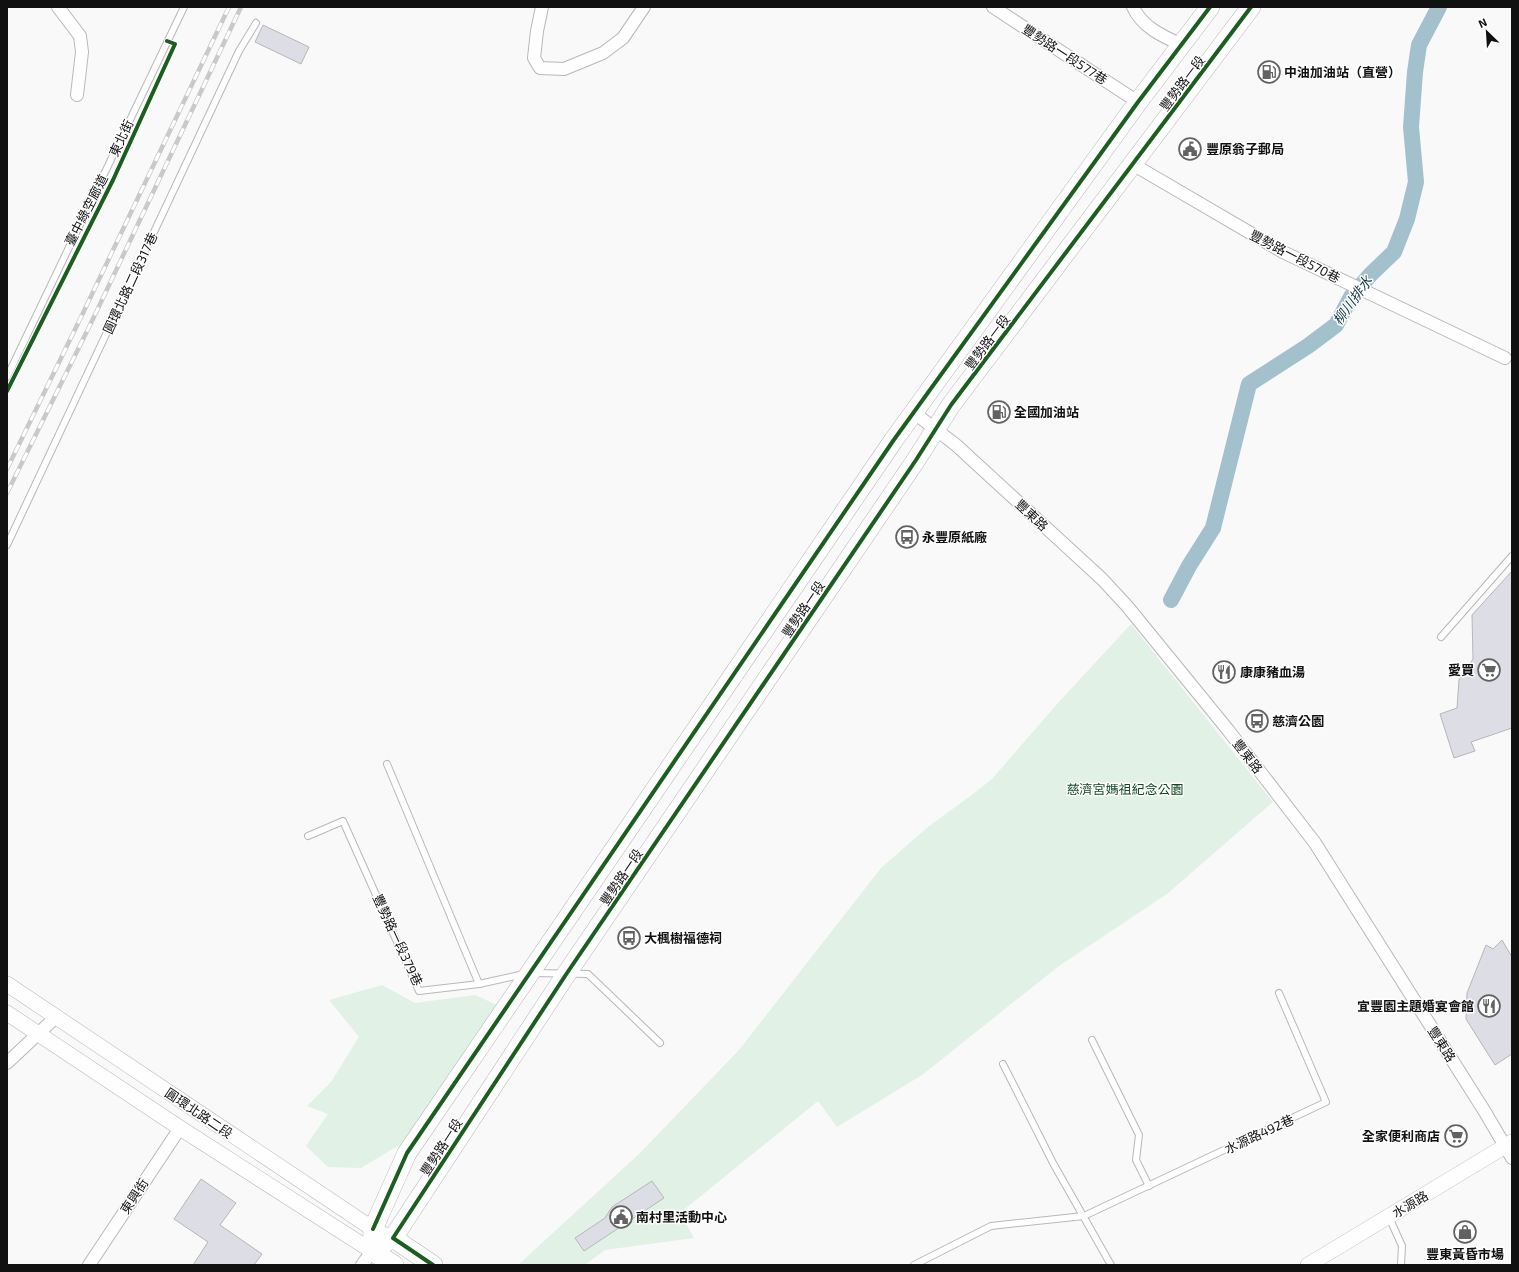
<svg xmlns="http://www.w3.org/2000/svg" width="1519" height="1272" viewBox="0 0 1519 1272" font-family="'Exo 2','Noto Sans TC',sans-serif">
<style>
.green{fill:#e1f1e5}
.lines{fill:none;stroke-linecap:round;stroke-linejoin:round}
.canal{stroke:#a2c1cd;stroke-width:16}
.building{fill:#dddde5;stroke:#b7b7b8}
.service-casing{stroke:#b8b8b9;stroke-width:8}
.minor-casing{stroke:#b8b8b9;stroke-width:14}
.tertiary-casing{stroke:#b8b8b9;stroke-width:16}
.primary-casing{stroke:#b8b8b9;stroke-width:20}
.service{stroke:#fefefe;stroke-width:6}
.minor{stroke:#fefefe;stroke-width:12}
.tertiary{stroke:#fefefe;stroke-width:15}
.primary{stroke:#fefefe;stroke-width:19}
.rail-casing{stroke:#c9c9ca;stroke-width:4.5}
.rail{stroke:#fff;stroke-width:3;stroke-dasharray:9;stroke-linecap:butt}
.cycleway-casing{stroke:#fff;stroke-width:6}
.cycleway{stroke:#1b5e20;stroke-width:4}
.labels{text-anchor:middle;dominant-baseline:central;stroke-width:3;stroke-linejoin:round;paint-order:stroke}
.street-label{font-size:13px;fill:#111112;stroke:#fff}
.poi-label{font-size:13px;font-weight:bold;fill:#111112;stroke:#fff;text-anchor:start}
.park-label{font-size:13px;fill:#0f4825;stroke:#fff}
.water-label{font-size:14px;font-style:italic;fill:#103845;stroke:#fff}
</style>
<rect width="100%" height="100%" fill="#f9f9fa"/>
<g class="green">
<polygon points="1131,624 1273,802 1167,894 1059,966 922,1075 837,1127 818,1101 680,1213 694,1238 605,1250 585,1265 518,1265 640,1153 739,1050 881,868 928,827 973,794 992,779 1058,703"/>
<polygon points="382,985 415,1003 475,995 497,1005 448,1083 401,1144 361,1168 328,1167 306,1146 328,1114 307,1106 331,1082 359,1037 329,1000"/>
</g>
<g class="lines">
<polyline class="canal" points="1171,600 1189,566 1213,528 1249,384 1308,346 1336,325 1351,297 1371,274 1394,252 1407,219 1416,182 1411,127 1415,72 1419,45 1439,7"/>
</g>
<g class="building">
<polygon points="263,25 309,47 301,64 255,42"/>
<polygon points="1512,571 1512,728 1471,742 1475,751 1454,758 1440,714 1457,708 1459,680 1473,659 1472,615"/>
<polygon points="1502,940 1512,957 1512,1054 1495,1065 1466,1019 1467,993 1486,945 1493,949"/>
<polygon points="201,1179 236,1203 220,1225 262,1254 254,1265 193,1265 208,1242 174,1219"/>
<polygon points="652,1181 664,1198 584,1251 575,1238 605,1218 612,1207"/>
</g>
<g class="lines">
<g class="service-casing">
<g id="service">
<polyline points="7,377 184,7"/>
<polyline points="7,545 239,51 256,23"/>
<polyline points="1441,637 1512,556"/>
<polyline points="387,764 479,984"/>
<polyline points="308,836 343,821 419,991 479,984 524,974"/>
<polyline points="533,973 588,974 660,1043"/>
<polyline points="1092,1040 1139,1135 1136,1160 1149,1186"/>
<polyline points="1003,1064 1053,1163 1111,1265"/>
<polyline points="1389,1217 1402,1246 1401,1265"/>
<polyline points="914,1265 991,1226 1084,1216 1326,1102 1279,993"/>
</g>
</g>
<g class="minor-casing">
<g id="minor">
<polyline points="58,7 80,36 82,52 77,95"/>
<polyline points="542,7 537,31 534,58 540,68 564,69 603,53 623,38 644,7"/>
<polyline points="993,7 1138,102"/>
<path d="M1133 7C1142 27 1162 36 1182 45"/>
<polyline points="1134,165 1283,252 1505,358"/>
<polyline points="913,412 956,445 1102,579 1127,606 1228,730 1315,843 1485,1112 1512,1158"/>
<polyline points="7,1063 56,1017"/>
<polyline points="89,1265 180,1128"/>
<polyline points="362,1265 372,1251"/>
</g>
</g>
<g class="tertiary-casing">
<g id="tertiary">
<polyline points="7,984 373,1229 383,1234"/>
<polyline points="7,1013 180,1128 372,1251"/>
<polyline points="1308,1265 1512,1142"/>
</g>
</g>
<g class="primary-casing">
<g id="primary">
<polyline points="393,1238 433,1265"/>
<polyline points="372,1251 393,1238 567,973 916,460 951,405 1251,7"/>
<polyline points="372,1251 373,1229 407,1153 893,441 1138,102 1210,7"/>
<polyline points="372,1251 394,1265"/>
</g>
</g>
<use href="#service" class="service"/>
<use href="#minor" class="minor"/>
<use href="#tertiary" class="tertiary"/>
<use href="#primary" class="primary"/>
<g class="rail-casing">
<g id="rail">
<polyline points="7,469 83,313 229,7"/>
<polyline points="7,493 92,321 241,7"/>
</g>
</g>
<use href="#rail" class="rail"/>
<g class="cycleway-casing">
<g id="cycleway">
<polyline points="7,391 113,180 175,44 167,41"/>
<polyline points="373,1229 407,1153 893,441 1138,102 1210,7"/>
<polyline points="433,1265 393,1238 567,973 916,460 951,405 1251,7"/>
</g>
</g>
<use href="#cycleway" class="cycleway"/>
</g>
<defs>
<g id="fuel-ring" transform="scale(1.15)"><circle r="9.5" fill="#fff" stroke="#626263" stroke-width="1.5"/><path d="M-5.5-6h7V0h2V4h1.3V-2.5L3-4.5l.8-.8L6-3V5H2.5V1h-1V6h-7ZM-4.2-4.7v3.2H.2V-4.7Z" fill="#626263"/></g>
<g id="civic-ring" transform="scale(1.15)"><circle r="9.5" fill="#fff" stroke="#626263" stroke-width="1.5"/><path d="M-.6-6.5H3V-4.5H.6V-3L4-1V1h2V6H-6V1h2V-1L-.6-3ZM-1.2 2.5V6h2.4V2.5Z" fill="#626263"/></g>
<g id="bus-ring" transform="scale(1.15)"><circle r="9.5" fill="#fff" stroke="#626263" stroke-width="1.5"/><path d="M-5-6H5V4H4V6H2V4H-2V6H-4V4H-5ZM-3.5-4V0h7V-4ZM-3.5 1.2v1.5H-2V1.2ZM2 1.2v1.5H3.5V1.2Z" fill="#626263"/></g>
<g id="supermarket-ring" transform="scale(1.15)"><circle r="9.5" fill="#fff" stroke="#626263" stroke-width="1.5"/><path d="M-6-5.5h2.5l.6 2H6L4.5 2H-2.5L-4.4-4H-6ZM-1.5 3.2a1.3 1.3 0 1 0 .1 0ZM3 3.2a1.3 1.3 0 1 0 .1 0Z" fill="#626263"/></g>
<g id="restaurant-ring" transform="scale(1.15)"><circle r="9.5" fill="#fff" stroke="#626263" stroke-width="1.5"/><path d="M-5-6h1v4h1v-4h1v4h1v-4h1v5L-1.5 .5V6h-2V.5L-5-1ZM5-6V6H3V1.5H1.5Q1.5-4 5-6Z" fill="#626263"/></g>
<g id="shop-ring" transform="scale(1.15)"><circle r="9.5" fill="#fff" stroke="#626263" stroke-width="1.5"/><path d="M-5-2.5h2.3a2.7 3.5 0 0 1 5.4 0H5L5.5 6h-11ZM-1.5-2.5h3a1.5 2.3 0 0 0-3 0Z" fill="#626263"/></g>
</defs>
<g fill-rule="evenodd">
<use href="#fuel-ring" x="1269" y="72"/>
<use href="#civic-ring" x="1190" y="149"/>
<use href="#fuel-ring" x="999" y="412"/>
<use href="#bus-ring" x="907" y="537"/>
<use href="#supermarket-ring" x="1489" y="670"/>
<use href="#restaurant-ring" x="1224" y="672"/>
<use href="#bus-ring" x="1257" y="721"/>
<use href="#bus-ring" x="629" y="938"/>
<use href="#restaurant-ring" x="1489" y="1006"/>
<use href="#supermarket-ring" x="1456" y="1136"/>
<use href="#civic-ring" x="621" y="1217"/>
<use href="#shop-ring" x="1465" y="1232"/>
</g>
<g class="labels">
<g class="street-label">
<text transform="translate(1065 54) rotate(33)">豐勢路一段577巷</text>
<text transform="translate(1182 83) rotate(-53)">豐勢路一段</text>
<text transform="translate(121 138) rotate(-65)">東北街</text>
<text transform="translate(86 210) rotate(-63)">臺中綠空廊道</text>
<text transform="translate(1295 256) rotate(27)">豐勢路一段570巷</text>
<text transform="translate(130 283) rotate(-65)">圓環北路二段317巷</text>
<text transform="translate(987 342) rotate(-53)">豐勢路一段</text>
<text transform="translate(1032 515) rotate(43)">豐東路</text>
<text transform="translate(803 609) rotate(-56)">豐勢路一段</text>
<text transform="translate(1248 756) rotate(52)">豐東路</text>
<text transform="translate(621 877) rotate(-56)">豐勢路一段</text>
<text transform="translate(398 940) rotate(65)">豐勢路一段379巷</text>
<text transform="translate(1442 1044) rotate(57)">豐東路</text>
<text transform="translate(199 1113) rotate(34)">圓環北路二段</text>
<text transform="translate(1259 1134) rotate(-25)">水源路492巷</text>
<text transform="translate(441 1147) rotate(-57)">豐勢路一段</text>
<text transform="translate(134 1196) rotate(-57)">東興街</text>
<text transform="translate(1410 1204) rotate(-31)">水源路</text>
</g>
<g class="poi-label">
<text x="1284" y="72">中油加油站（直營）</text>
<text x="1206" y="149">豐原翁子郵局</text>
<text x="1014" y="412">全國加油站</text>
<text x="922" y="537">永豐原紙廠</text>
<text x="1474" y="670" text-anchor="end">愛買</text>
<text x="1240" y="672">康康豬血湯</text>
<text x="1272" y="721">慈濟公園</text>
<text x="644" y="938">大楓樹福德祠</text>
<text x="1474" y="1006" text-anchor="end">宜豐園主題婚宴會館</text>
<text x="1440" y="1136" text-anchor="end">全家便利商店</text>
<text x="636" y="1217">南村里活動中心</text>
<text x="1465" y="1254" text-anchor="middle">豐東黃昏市場</text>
</g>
<g class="park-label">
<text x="1125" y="789">慈濟宮媽祖紀念公園</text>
</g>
<g class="water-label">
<text transform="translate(1352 300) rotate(-54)">柳川排水</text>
</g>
</g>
<rect width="1519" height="1272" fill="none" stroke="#111112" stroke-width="16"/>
<g transform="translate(1487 32) rotate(335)" stroke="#ffffff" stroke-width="3" paint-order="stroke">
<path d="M0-3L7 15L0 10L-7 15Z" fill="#111112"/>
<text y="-6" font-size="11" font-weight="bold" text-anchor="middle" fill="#111112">N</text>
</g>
</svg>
